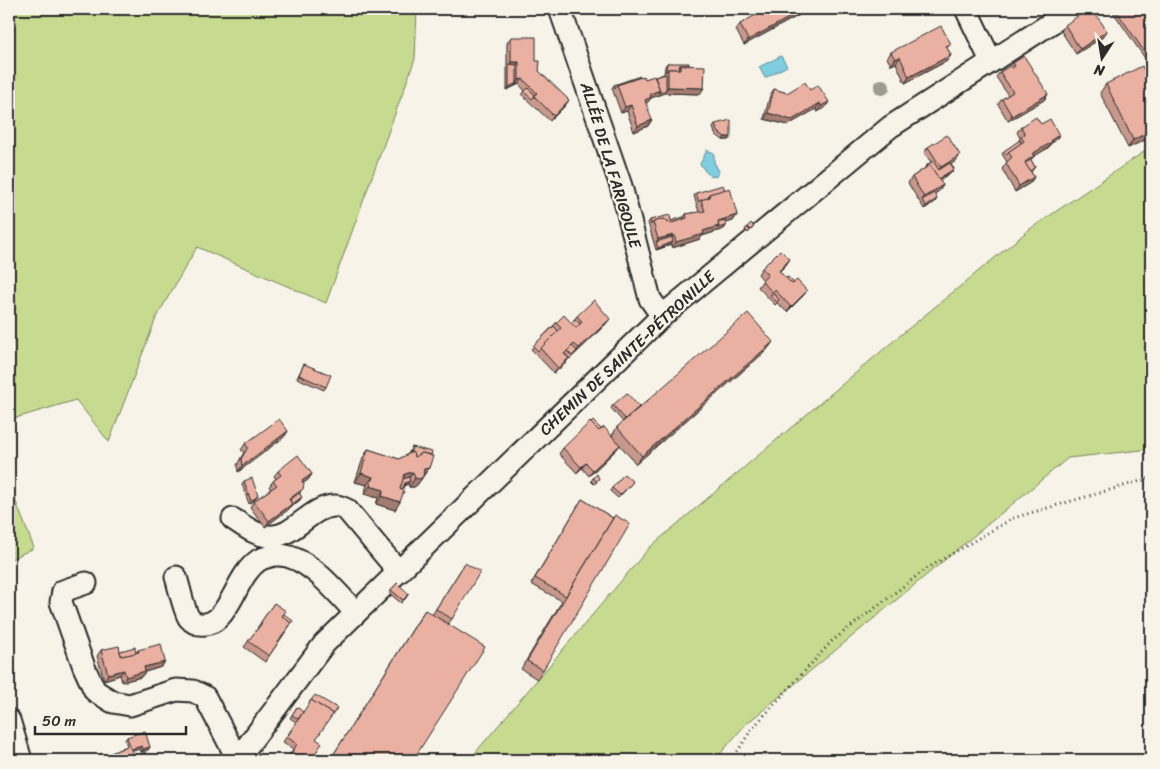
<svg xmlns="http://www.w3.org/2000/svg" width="1160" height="769" viewBox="0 0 1160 769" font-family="Sriracha,sans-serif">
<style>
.green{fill:#c6db90;stroke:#78835e}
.water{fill:#80cddf;stroke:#5e8c97}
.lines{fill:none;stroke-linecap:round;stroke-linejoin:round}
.minor-casing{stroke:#2b2b2b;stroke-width:25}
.path{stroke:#2b2b2b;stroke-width:3;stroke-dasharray:1 4;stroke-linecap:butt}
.minor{stroke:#f7f3e8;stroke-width:21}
.tree{fill:#9c9d8e}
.wall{fill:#c9988c;stroke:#2b2b2b}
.shaded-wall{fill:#a47c72;stroke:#2b2b2b}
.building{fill:#eab1a3;stroke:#2b2b2b}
.labels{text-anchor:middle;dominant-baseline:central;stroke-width:4.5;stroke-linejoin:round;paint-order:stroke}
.street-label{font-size:16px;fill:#2b2b2b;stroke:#f7f3e8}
</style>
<rect width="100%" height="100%" fill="#f7f3e8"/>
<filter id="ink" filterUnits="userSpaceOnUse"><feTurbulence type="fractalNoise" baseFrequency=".02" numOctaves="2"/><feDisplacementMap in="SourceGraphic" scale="10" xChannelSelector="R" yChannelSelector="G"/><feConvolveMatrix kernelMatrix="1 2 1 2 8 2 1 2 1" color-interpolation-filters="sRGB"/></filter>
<g filter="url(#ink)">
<g class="green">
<polygon points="9,9 417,9 415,59 326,303 197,247 156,318 109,442 76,400 9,420"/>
<polygon points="1151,147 1151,449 1068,458 745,725 715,760 469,760 650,547 897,338 1030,229"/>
<polygon points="9,484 34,548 9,560"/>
</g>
<g class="water">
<polygon points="781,56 787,66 765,78 759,67"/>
<path d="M707 150 714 153V162L719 171 717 176C708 179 705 170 700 164Z"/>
</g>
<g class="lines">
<g class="minor-casing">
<g id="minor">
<polyline points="966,9 991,61"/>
<polyline points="561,12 621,186 650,299 662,316"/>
<path d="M233 519C244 526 255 535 268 536 294 539 310 505 336 506 339 506 343 508 347 510L399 572"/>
<path d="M176 577C179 586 184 611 189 618 197 628 211 625 219 617 235 600 240 573 259 560 263 558 273 555 277 555 307 554 337 593 356 613"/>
<polyline points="86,583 63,591 61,602 84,667 95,691 113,702 130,705 176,690 193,691 205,697 238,760"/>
<polyline points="9,720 21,760"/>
<polyline points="237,760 324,644 662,316 890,127 1073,9"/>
</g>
</g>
<polyline class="path" points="732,760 751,730 832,641 926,569 1013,518 1151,478"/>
<use href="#minor" class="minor"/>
</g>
<circle class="tree" cx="882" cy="87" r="8"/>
<g class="wall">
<polygon points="1111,9 1151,9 1151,67"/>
<polygon points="809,10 744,45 736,30 740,24"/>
<polygon points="1065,25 1107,31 1103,37 1076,54 1061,31"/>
<polygon points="511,37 536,61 539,71 565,106 550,121 522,95 525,91 519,84 507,90 507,43"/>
<polygon points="951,44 947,48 951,55 947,61 905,83 896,63 891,65 887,58 891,52"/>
<polygon points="667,63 689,65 700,94 664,93 651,98 647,103 646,104 648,126 634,132 627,111 621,113 612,88 614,85 641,77 645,79 655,77 664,74 665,66"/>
<polygon points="1013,63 1048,94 1044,100 1008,121 998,104 1002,99 1008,95 996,77 1000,72 1011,66"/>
<polygon points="1106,84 1151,85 1151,137 1128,148 1100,93"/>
<polygon points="774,89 787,93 810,90 825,108 817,112 816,109 788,125 764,119 770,95"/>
<polygon points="715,124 729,140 723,140 715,134 713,127"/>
<polygon points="1041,124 1059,135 1055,141 1051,143 1048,148 1034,156 1031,160 1035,167 1031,172 1034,177 1030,183 1015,192 1002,169 1007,162 1002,154 1004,151 1018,142 1020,138 1017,132 1021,127"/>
<polygon points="928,147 956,161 951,164 954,169 952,172 939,180 943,185 939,191 934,194 935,202 924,209 908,183 912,177 924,169 926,166 931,162 924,153"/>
<polygon points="725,190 737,215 733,221 726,223 726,226 724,229 702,236 700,239 672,248 671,245 656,250 648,223 650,220 671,221 684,217 686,214 699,212 694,196 696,193"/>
<polygon points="747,227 754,227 748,233 745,230"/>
<polygon points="786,265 779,272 803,296 787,312 777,303 775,305 758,287 763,280 758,274 762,268"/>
<polygon points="577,316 606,324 570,359 565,354 569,358 565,364 554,373 531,349 556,323 571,323"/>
<polygon points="767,350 636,464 620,445 616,450 589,476 582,468 577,473 559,454 563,448 601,429 612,436 617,427"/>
<polygon points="304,364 326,387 324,390 297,378"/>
<polygon points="613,405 637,409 623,422 611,408"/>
<polygon points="288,431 284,437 238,472 237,465 244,452 241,450 245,444"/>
<polygon points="412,447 431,455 429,468 417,485 414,487 409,487 408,484 404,486 395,510 376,504 378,498 364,494 367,485 355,482 363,458 368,449 399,459 408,454"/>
<polygon points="278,471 312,474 308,480 303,483 300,493 300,500 265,527 250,507 254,501 271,489 269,487 273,481 276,479 274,476"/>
<polygon points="593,478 597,482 594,484 591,481"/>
<polygon points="244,481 258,496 256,498 249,504 242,484"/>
<polygon points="633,482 618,498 610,491 612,488"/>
<polygon points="582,499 613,518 543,670 537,679 521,669 562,601 531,584"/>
<polygon points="465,563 452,619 448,624 432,615"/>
<polygon points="397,583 407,597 401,603 389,593"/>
<polygon points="274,603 282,616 293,621 265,662 244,647 258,628 257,628"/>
<polygon points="425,610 413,760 330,760 419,619"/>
<polygon points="101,650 136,653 138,650 165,662 161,667 145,672 141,677 122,682 120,675 104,680 97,656"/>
<polygon points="297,707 316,739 315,754 316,760 291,760 288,758 293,749 283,742 297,721 296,722 290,718"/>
<polygon points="127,737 150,747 148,750 141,752 140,749 131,751 134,757 148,760 105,760 105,759 109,754 127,746 125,740"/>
</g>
<g class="shaded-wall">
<polygon points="805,9 810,9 744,45 748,40"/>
<polygon points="1107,31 1103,37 1076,54 1080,49"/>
<polygon points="951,55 947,61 905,83 909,77"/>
<polygon points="900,57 896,63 891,65 895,59"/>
<polygon points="511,62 519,62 515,67 509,64"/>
<polygon points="523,79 519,84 515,86 519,80"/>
<polygon points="517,83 515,86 507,90 509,87"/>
<polygon points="668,87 704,88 700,94 664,93 651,98 647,103 641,106 650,94 660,90 666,90"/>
<polygon points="1048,94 1044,100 1008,121 1012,116"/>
<polygon points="569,100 565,106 550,121 554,116"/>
<polygon points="829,102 825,108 817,112 821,106"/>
<polygon points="820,103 816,109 788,125 764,119 768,113"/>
<polygon points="631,105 627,111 621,113 625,107"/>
<polygon points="652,120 648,126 634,132 638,126"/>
<polygon points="1151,131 1151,137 1128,148 1133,140"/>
<polygon points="1059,135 1055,141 1051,143 1048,148 1028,160 1032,154 1051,140"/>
<polygon points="725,137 731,137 729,140 723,140"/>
<polygon points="960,155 956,161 937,173 941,167"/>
<polygon points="954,169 952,172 934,183 936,180"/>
<polygon points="1034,177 1030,183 1015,192 1019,186"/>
<polygon points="943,185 939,191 923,201 922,200 924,197"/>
<polygon points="937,199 935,202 924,209 926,206"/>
<polygon points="737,215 733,221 716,226 718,221"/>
<polygon points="719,226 726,226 724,229 702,236 700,239 672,248 676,242 703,231"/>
<polygon points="674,235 670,240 656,242 658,239"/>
<polygon points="673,242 671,245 656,250 658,248"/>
<polygon points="790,259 786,265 775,276 779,271"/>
<polygon points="807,291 803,296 787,312 791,307"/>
<polygon points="610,319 606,324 575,354 579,348"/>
<polygon points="773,342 767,350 636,464 642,456"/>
<polygon points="569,358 565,364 554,373 558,368"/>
<polygon points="639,407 637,409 623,422 625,419"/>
<polygon points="288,431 284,437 238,472 242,466"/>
<polygon points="620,445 616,450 589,476 593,470"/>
<polygon points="586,463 582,468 577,473 581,467"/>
<polygon points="429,468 423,476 424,469"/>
<polygon points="413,472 407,480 400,482 405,474"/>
<polygon points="361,473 373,477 367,485 355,482"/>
<polygon points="312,474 308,480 298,487 302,481"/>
<polygon points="423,477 417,485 414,487 409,487 415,478"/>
<polygon points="410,481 408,484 403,486 405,483"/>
<polygon points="370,486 384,490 378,498 364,494"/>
<polygon points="382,496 400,502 395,510 376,504"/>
<polygon points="302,497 300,500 290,507 288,510 265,527 269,521"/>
<polygon points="165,662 161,667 145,672 141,677 122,682 126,677 144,667"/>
<polygon points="124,670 120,675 104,680 108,674"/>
<polygon points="142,746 140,749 129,752 131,749"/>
<polygon points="150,747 148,750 141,752 143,749"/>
</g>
<g class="building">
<polygon points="766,9 805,9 748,40 740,24"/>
<polygon points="1088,9 1092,9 1107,31 1080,49 1065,25"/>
<polygon points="1115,9 1151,9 1151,61"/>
<polygon points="941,26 951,44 946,46 951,55 909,77 900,57 895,59 891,52"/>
<polygon points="511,37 536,37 536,61 540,61 539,71 569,100 554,116 534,96 537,93 523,79 519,80 519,62 511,62"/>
<polygon points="1024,56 1048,94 1012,116 1002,99 1013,92 1000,72 1011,65 1012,68 1015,66 1013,63"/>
<polygon points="667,63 689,63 689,65 680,65 678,69 668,69 666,72"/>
<polygon points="509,64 517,65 517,83 509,87"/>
<polygon points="680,65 705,66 704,88 668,87 668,69 680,69"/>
<polygon points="1142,66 1151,85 1151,131 1133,140 1106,84"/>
<polygon points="666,74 666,90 658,93 660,90 655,77"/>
<polygon points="640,76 641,77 617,85 615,88 614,85"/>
<polygon points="644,76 645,79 654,76 660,90 650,94 651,97 645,100 652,120 638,126 631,105 625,107 617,85"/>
<polygon points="805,82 810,90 818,85 829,102 821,106 820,103 792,120 768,113 774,89 787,93"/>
<polygon points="528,88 535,95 532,99 524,92"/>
<polygon points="1036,117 1041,124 1050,119 1059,135 1051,140 1052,142 1032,154 1034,156 1025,162 1034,177 1019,186 1006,163 1012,157 1008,152 1024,141 1021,137 1025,134 1021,127"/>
<polygon points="731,120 731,137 725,137 717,131 715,124"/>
<polygon points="947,135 960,155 941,167 928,147"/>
<polygon points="1020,140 1021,143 1008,152 1006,155 1004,151"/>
<polygon points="1031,160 1035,167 1030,171 1025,163"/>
<polygon points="933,161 939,170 950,163 954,169 938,179 930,165 927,167 926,166"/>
<polygon points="930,165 943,185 924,197 912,177"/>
<polygon points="723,185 725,190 709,194 708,198 701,200 699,202 696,193"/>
<polygon points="730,188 737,215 718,221 719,226 703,231 704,234 676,242 674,235 658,239 653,222 664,219 671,223 687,218 686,214 705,211 701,200 710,197 709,194"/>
<polygon points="934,193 937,199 926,206 922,200"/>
<polygon points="670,215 671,221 684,217 684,219 671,223 664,219 653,222 651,225 650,220"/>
<polygon points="725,221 726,226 717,228 719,226 718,223"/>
<polygon points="751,223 754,227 750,230 747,227"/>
<polygon points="672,237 673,242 658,248 656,242"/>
<polygon points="780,250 790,259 779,271 792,284 797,280 807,291 791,307 775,290 772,292 762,281 768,275 762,268"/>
<polygon points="788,277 794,283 792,284 786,278"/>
<polygon points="773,293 779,300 777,302 770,295"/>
<polygon points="594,300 610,319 579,348 574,344 564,354 569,358 558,368 540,348 561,328 556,323 564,315 576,328 582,322 577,316"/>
<polygon points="748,313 773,342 642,456 617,427"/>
<polygon points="575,319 580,324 576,328 571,323"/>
<polygon points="554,326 558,331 538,351 533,346"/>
<polygon points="572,346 577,351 572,356 567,351"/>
<polygon points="304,364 331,375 326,387 299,375"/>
<polygon points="627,393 639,407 625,419 613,405"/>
<polygon points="279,419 288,431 242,466 241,459 248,447 245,444"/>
<polygon points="593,421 601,429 599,431 591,423"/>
<polygon points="590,422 599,431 604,427 620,445 593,470 586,463 581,467 563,448"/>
<polygon points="412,447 432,452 431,455 422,453 415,457 412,452 410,453"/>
<polygon points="368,449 399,459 412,452 415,457 422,453 433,456 429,468 424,469 423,477 419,479 415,478 413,472 405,474 400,489 404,491 400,502 382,496 384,490 370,486 373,477 361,473"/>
<polygon points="298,455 312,474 302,481 304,484 303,489 289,499 292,504 269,521 254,501 277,485 273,481 281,475 278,471"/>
<polygon points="597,474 599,479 596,481 593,478"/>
<polygon points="624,474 633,482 620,495 612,488"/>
<polygon points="409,477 410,481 405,483 402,490 400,489 403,479"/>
<polygon points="252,478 258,496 251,501 244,481"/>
<polygon points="299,493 302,497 290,506 292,504 290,500"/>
<polygon points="582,499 613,518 566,596 535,578"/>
<polygon points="615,515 630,524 543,670 527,661"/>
<polygon points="465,563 480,572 452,619 436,609"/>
<polygon points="397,583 409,594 403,600 391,590"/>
<polygon points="274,603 286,611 282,616 291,623 269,656 248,641 262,623 261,622"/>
<polygon points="425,610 485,647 413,760 330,760"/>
<polygon points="284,614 293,621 290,625 291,623 282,616"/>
<polygon points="161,644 165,662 144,667 145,671 126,677 124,670 108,674 101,650 119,646 121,656 139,652 138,650"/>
<polygon points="135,647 136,653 121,656 120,651"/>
<polygon points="315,695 337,708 333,714 311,700 309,703"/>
<polygon points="311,700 333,714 316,739 322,743 315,754 318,756 316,760 302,760 303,760 292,752 297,744 287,737"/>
<polygon points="297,707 303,712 298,719 292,715"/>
<polygon points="145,731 150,747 143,749 142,746 131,749 127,737"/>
<polygon points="129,745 134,757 145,752 148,760 112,760 109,754"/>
</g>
</g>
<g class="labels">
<g class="street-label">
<text transform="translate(611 165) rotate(73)">ALLÉE DE LA FARIGOULE</text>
<text transform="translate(627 353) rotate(-43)">CHEMIN DE SAINTE-PÉTRONILLE</text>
</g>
</g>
<rect width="1160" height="769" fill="none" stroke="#f7f3e8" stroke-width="30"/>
<rect x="15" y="15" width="1130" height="739" fill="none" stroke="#2b2b2b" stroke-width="2" filter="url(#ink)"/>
<g transform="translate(1102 58) rotate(192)" stroke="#f7f3e8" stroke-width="4" paint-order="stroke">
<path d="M0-4L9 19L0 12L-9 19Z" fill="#2b2b2b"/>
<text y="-8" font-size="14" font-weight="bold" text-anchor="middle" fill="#2b2b2b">N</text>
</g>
<path d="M35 726v8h151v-8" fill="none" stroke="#2b2b2b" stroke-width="2.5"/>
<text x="42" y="726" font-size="15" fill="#2b2b2b" stroke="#f7f3e8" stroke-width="4" paint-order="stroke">50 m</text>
</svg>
